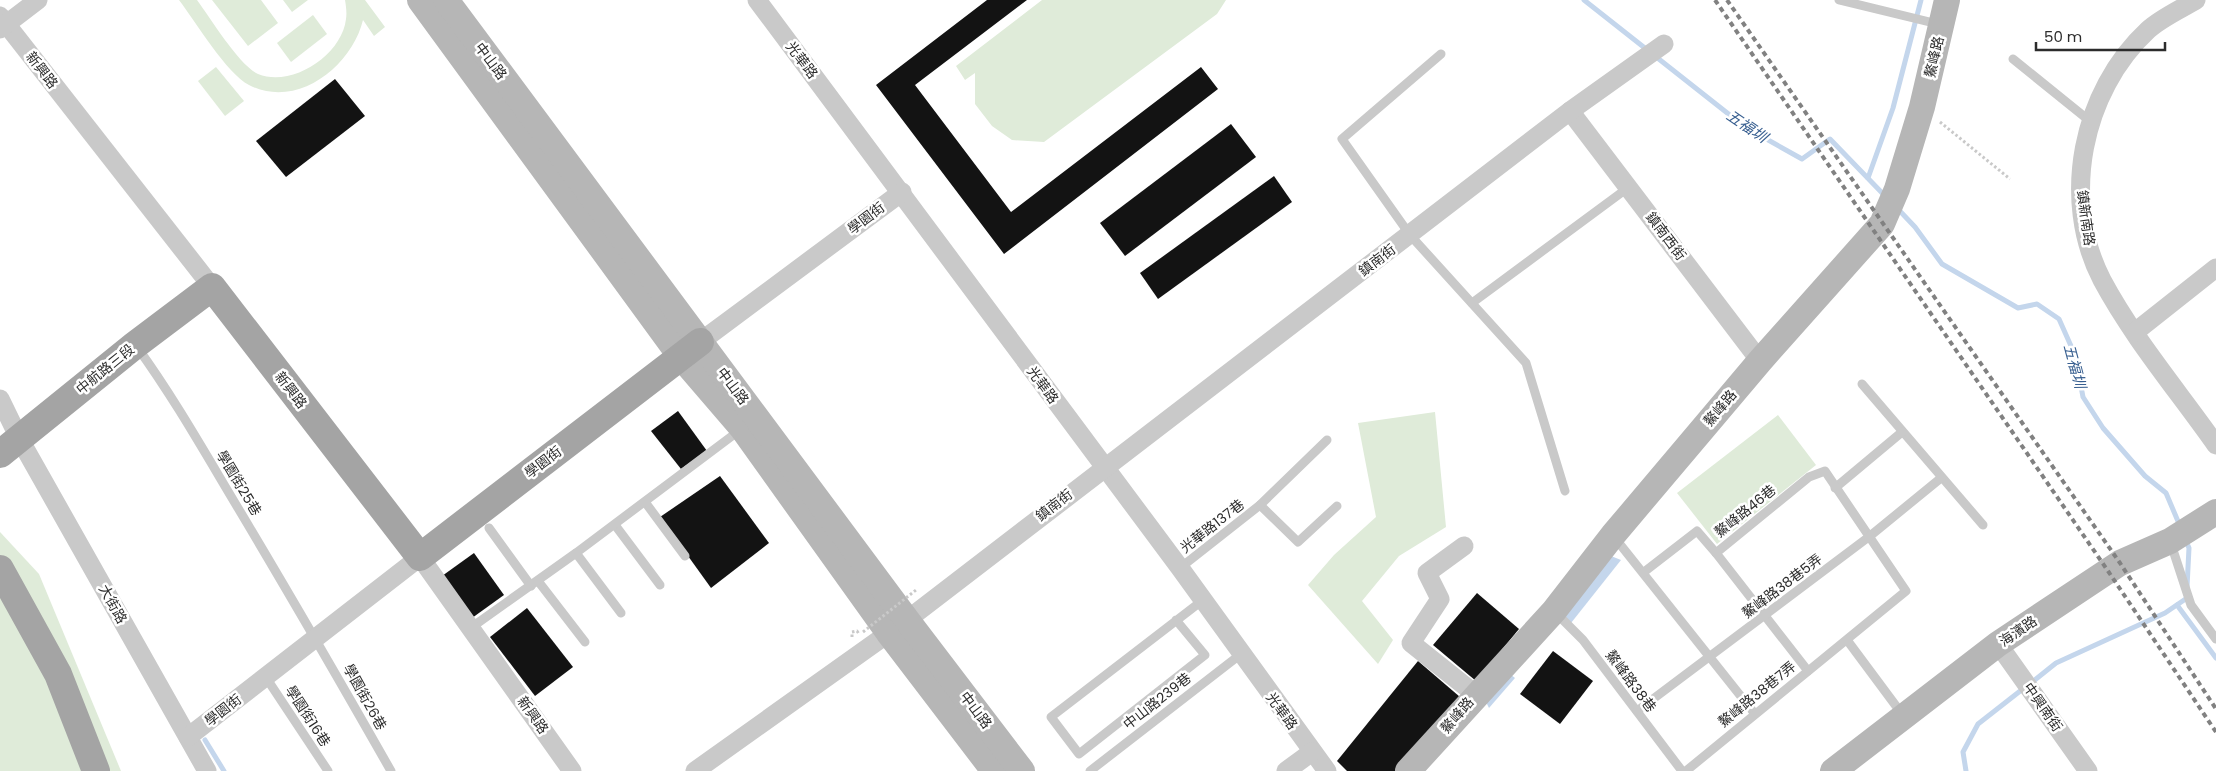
<svg xmlns="http://www.w3.org/2000/svg" width="2216" height="771" viewBox="0 0 2216 771" font-family="Poppins,'Noto Sans TC',sans-serif">
<style>
.green{fill:#dfebd9}
.water{fill:#c4d6ec}
.lines{fill:none;stroke-linecap:round;stroke-linejoin:round}
.stream{stroke:#c4d6ec;stroke-width:5}
.building{fill:#131313}
.path{stroke:#c9c9c9;stroke-width:3;stroke-dasharray:2.5 2.5;stroke-linecap:butt}
.lane{stroke:#c9c9c9;stroke-width:9}
.street{stroke:#c9c9c9;stroke-width:19}
.secondary{stroke:#b6b6b6;stroke-width:26}
.primary{stroke:#a4a4a4;stroke-width:28}
.rail{stroke:#818181;stroke-width:4;stroke-dasharray:5 4;stroke-linecap:butt}
.path-bridge{stroke:#c9c9c9;stroke-width:3;stroke-dasharray:2.5 2.5;stroke-linecap:butt}
.labels{text-anchor:middle;dominant-baseline:central;stroke-width:5;stroke-linejoin:round;paint-order:stroke}
.street-label{font-size:14px;fill:#2c2c2c;stroke:#fff}
.water-label{font-size:15px;font-style:italic;fill:#385f90;stroke:#fff}
</style>
<rect width="100%" height="100%" fill="#fff"/>
<g class="green">
<path d="M179 0H197C211 19 239 65 258 74 292 88 342 55 346 19 347 13 346 6 345 0H365L385 27 374 36 363 20C352 66 297 110 249 85 227 74 195 21 179 0Z"/>
<polygon points="212,0 261,0 278,23 248,46"/>
<polygon points="283,0 308,0 292,12"/>
<polygon points="1042,0 1226,0 1217,14 1044,142 1012,140 992,126 975,104 975,73 965,80 956,66"/>
<polygon points="313,15 327,34 291,62 277,43"/>
<polygon points="216,67 244,101 225,116 198,81"/>
<polygon points="1435,412 1446,527 1399,556 1362,601 1393,640 1378,664 1308,585 1334,555 1376,517 1358,423"/>
<polygon points="1778,415 1816,465 1717,544 1677,493"/>
<polygon points="0,532 39,574 121,771 0,771"/>
</g>
<g class="water">
<polygon points="1611,556 1621,560 1571,623 1565,617"/>
<polygon points="1510,674 1515,678 1489,708 1486,702"/>
</g>
<g class="lines">
<g class="stream">
<polyline points="1584,0 1745,127 1802,159 1830,139 1886,197"/>
<polyline points="1868,178 1893,108 1921,0"/>
<polyline points="1897,208 1915,227 1942,264 2018,308 2037,304 2059,319 2075,355 2083,397 2103,428 2145,476 2166,493 2180,526"/>
<polyline points="2186,541 2189,548 2187,587"/>
<polyline points="2177,605 2216,658"/>
<polyline points="2031,683 2056,663 2165,613 2187,598 2187,595"/>
<polyline points="205,740 224,771"/>
<polyline points="1966,771 1963,752 1978,724 2024,688"/>
</g>
</g>
<g class="building">
<polygon points="987,0 1027,0 915,85 1011,212 1201,67 1218,89 1004,254 876,85"/>
<polygon points="335,79 365,116 286,177 256,141"/>
<polygon points="1231,124 1256,157 1125,256 1100,223"/>
<polygon points="1274,176 1292,202 1158,299 1140,273"/>
<polygon points="678,411 707,451 681,469 651,431"/>
<polygon points="720,476 769,543 711,588 660,517"/>
<polygon points="474,553 504,595 472,618 442,576"/>
<polygon points="1477,593 1519,629 1476,681 1433,645"/>
<polygon points="527,608 573,667 535,696 490,637"/>
<polygon points="1553,651 1593,681 1560,724 1520,694"/>
<polygon points="1418,661 1460,697 1397,771 1347,771 1337,761"/>
</g>
<g class="lines">
<g class="path">
<polyline points="1940,122 2010,179"/>
<polyline points="852,637 852,632 857,631 859,634"/>
</g>
<g class="lane">
<polyline points="1839,0 1938,24"/>
<polyline points="1441,54 1342,139 1410,235 1526,363 1565,491"/>
<polyline points="2013,59 2091,122"/>
<polyline points="1472,303 1629,187"/>
<path d="M137 347C174 398 205 453 238 508 290 595 341 683 391 771"/>
<polyline points="1862,384 1983,525"/>
<polyline points="1835,488 1902,432"/>
<polyline points="645,502 685,556"/>
<polyline points="1260,505 1298,542 1337,506"/>
<polyline points="615,525 660,585"/>
<polyline points="489,528 531,586"/>
<polyline points="1615,538 1755,714"/>
<polyline points="2171,544 2191,605 2216,639"/>
<polyline points="576,553 621,613"/>
<polyline points="1716,553 1808,671"/>
<polyline points="1180,568 1260,505 1327,440"/>
<polyline points="1644,572 1697,531 1716,553 1809,477 1825,471 1906,591 1686,771"/>
<polyline points="538,581 585,642"/>
<polyline points="1555,612 1583,640 1682,771"/>
<polyline points="1176,620 1205,655 1079,754 1051,717 1203,600"/>
<polyline points="472,627 576,553 740,430"/>
<polyline points="1847,640 1902,714"/>
<polyline points="265,676 328,771"/>
<polyline points="1637,711 1870,536 1941,478"/>
<polyline points="1090,771 1241,654"/>
</g>
<g class="street">
<polyline points="757,0 1180,568 1327,771"/>
<path d="M2196 0C2181 9 2161 18 2148 30 2082 91 2060 199 2102 280 2133 338 2178 391 2216 445"/>
<polyline points="0,16 212,287"/>
<polyline points="0,29 38,0"/>
<polyline points="1570,111 1760,361"/>
<polyline points="2135,332 2216,268"/>
<polyline points="700,342 902,192"/>
<polyline points="0,399 19,438 207,771"/>
<polyline points="1464,546 1427,573 1440,599 1411,643 1475,694"/>
<polyline points="1998,644 2088,771"/>
<polyline points="188,737 420,557 572,771"/>
<polyline points="695,771 907,620 1570,111 1664,44"/>
<polyline points="1286,771 1312,752"/>
</g>
<g class="secondary">
<polyline points="420,0 681,357 742,428 888,632 994,771"/>
<polyline points="446,0 907,620 1022,771"/>
<polyline points="1408,771 1554,611 1613,535 1760,361 1882,224 1897,189 1922,107 1947,0"/>
<polyline points="1833,771 1998,644 2120,563 2170,541 2216,512"/>
</g>
<g class="primary">
<polyline points="0,454 135,345 212,287 420,557 700,342"/>
<polyline points="0,569 58,674 96,771"/>
</g>
<g class="rail">
<polyline points="1715,0 2108,571 2216,732"/>
<polyline points="1727,0 2120,563 2216,709"/>
</g>
<polyline class="path-bridge" points="863,632 916,590"/>
</g>
<g class="labels">
<g class="street-label">
<text transform="translate(1934 57) rotate(-77)">鰲峰路</text>
<text transform="translate(802 60) rotate(53)">光華路</text>
<text transform="translate(491 61) rotate(53)">中山路</text>
<text transform="translate(42 70) rotate(52)">新興路</text>
<text transform="translate(866 218) rotate(-37)">學園街</text>
<text transform="translate(2086 218) rotate(82)">鎮新南路</text>
<text transform="translate(1666 236) rotate(53)">鎮南西街</text>
<text transform="translate(1377 260) rotate(-37)">鎮南街</text>
<text transform="translate(105 369) rotate(-39)">中航路三段</text>
<text transform="translate(1043 385) rotate(54)">光華路</text>
<text transform="translate(733 386) rotate(53)">中山路</text>
<text transform="translate(291 390) rotate(52)">新興路</text>
<text transform="translate(1720 408) rotate(-50)">鰲峰路</text>
<text transform="translate(543 462) rotate(-37)">學園街</text>
<text transform="translate(239 483) rotate(59)">學園街25巷</text>
<text transform="translate(1054 505) rotate(-38)">鎮南街</text>
<text transform="translate(1745 511) rotate(-39)">鰲峰路46巷</text>
<text transform="translate(1212 526) rotate(-38)">光華路137巷</text>
<text transform="translate(1782 586) rotate(-37)">鰲峰路38巷5弄</text>
<text transform="translate(113 604) rotate(61)">大街路</text>
<text transform="translate(2018 631) rotate(-34)">海濱路</text>
<text transform="translate(1631 681) rotate(53)">鰲峰路38巷</text>
<text transform="translate(1757 694) rotate(-39)">鰲峰路38巷7弄</text>
<text transform="translate(365 697) rotate(61)">學園街26巷</text>
<text transform="translate(1157 701) rotate(-38)">中山路239巷</text>
<text transform="translate(2043 707) rotate(55)">中興南街</text>
<text transform="translate(223 710) rotate(-38)">學園街</text>
<text transform="translate(976 710) rotate(53)">中山路</text>
<text transform="translate(1282 711) rotate(54)">光華路</text>
<text transform="translate(533 715) rotate(55)">新興路</text>
<text transform="translate(1457 715) rotate(-49)">鰲峰路</text>
<text transform="translate(308 716) rotate(57)">學園街16巷</text>
</g>
<g class="water-label">
<text transform="translate(1747 126) rotate(34)">五福圳</text>
<text transform="translate(2075 366) rotate(75)">五福圳</text>
</g>
</g>
<path d="M2036 42v8h129v-8" fill="none" stroke="#2c2c2c" stroke-width="2.5"/>
<text x="2044" y="42" font-size="15" fill="#2c2c2c" stroke="#ffffff" stroke-width="4" paint-order="stroke">50 m</text>
</svg>
